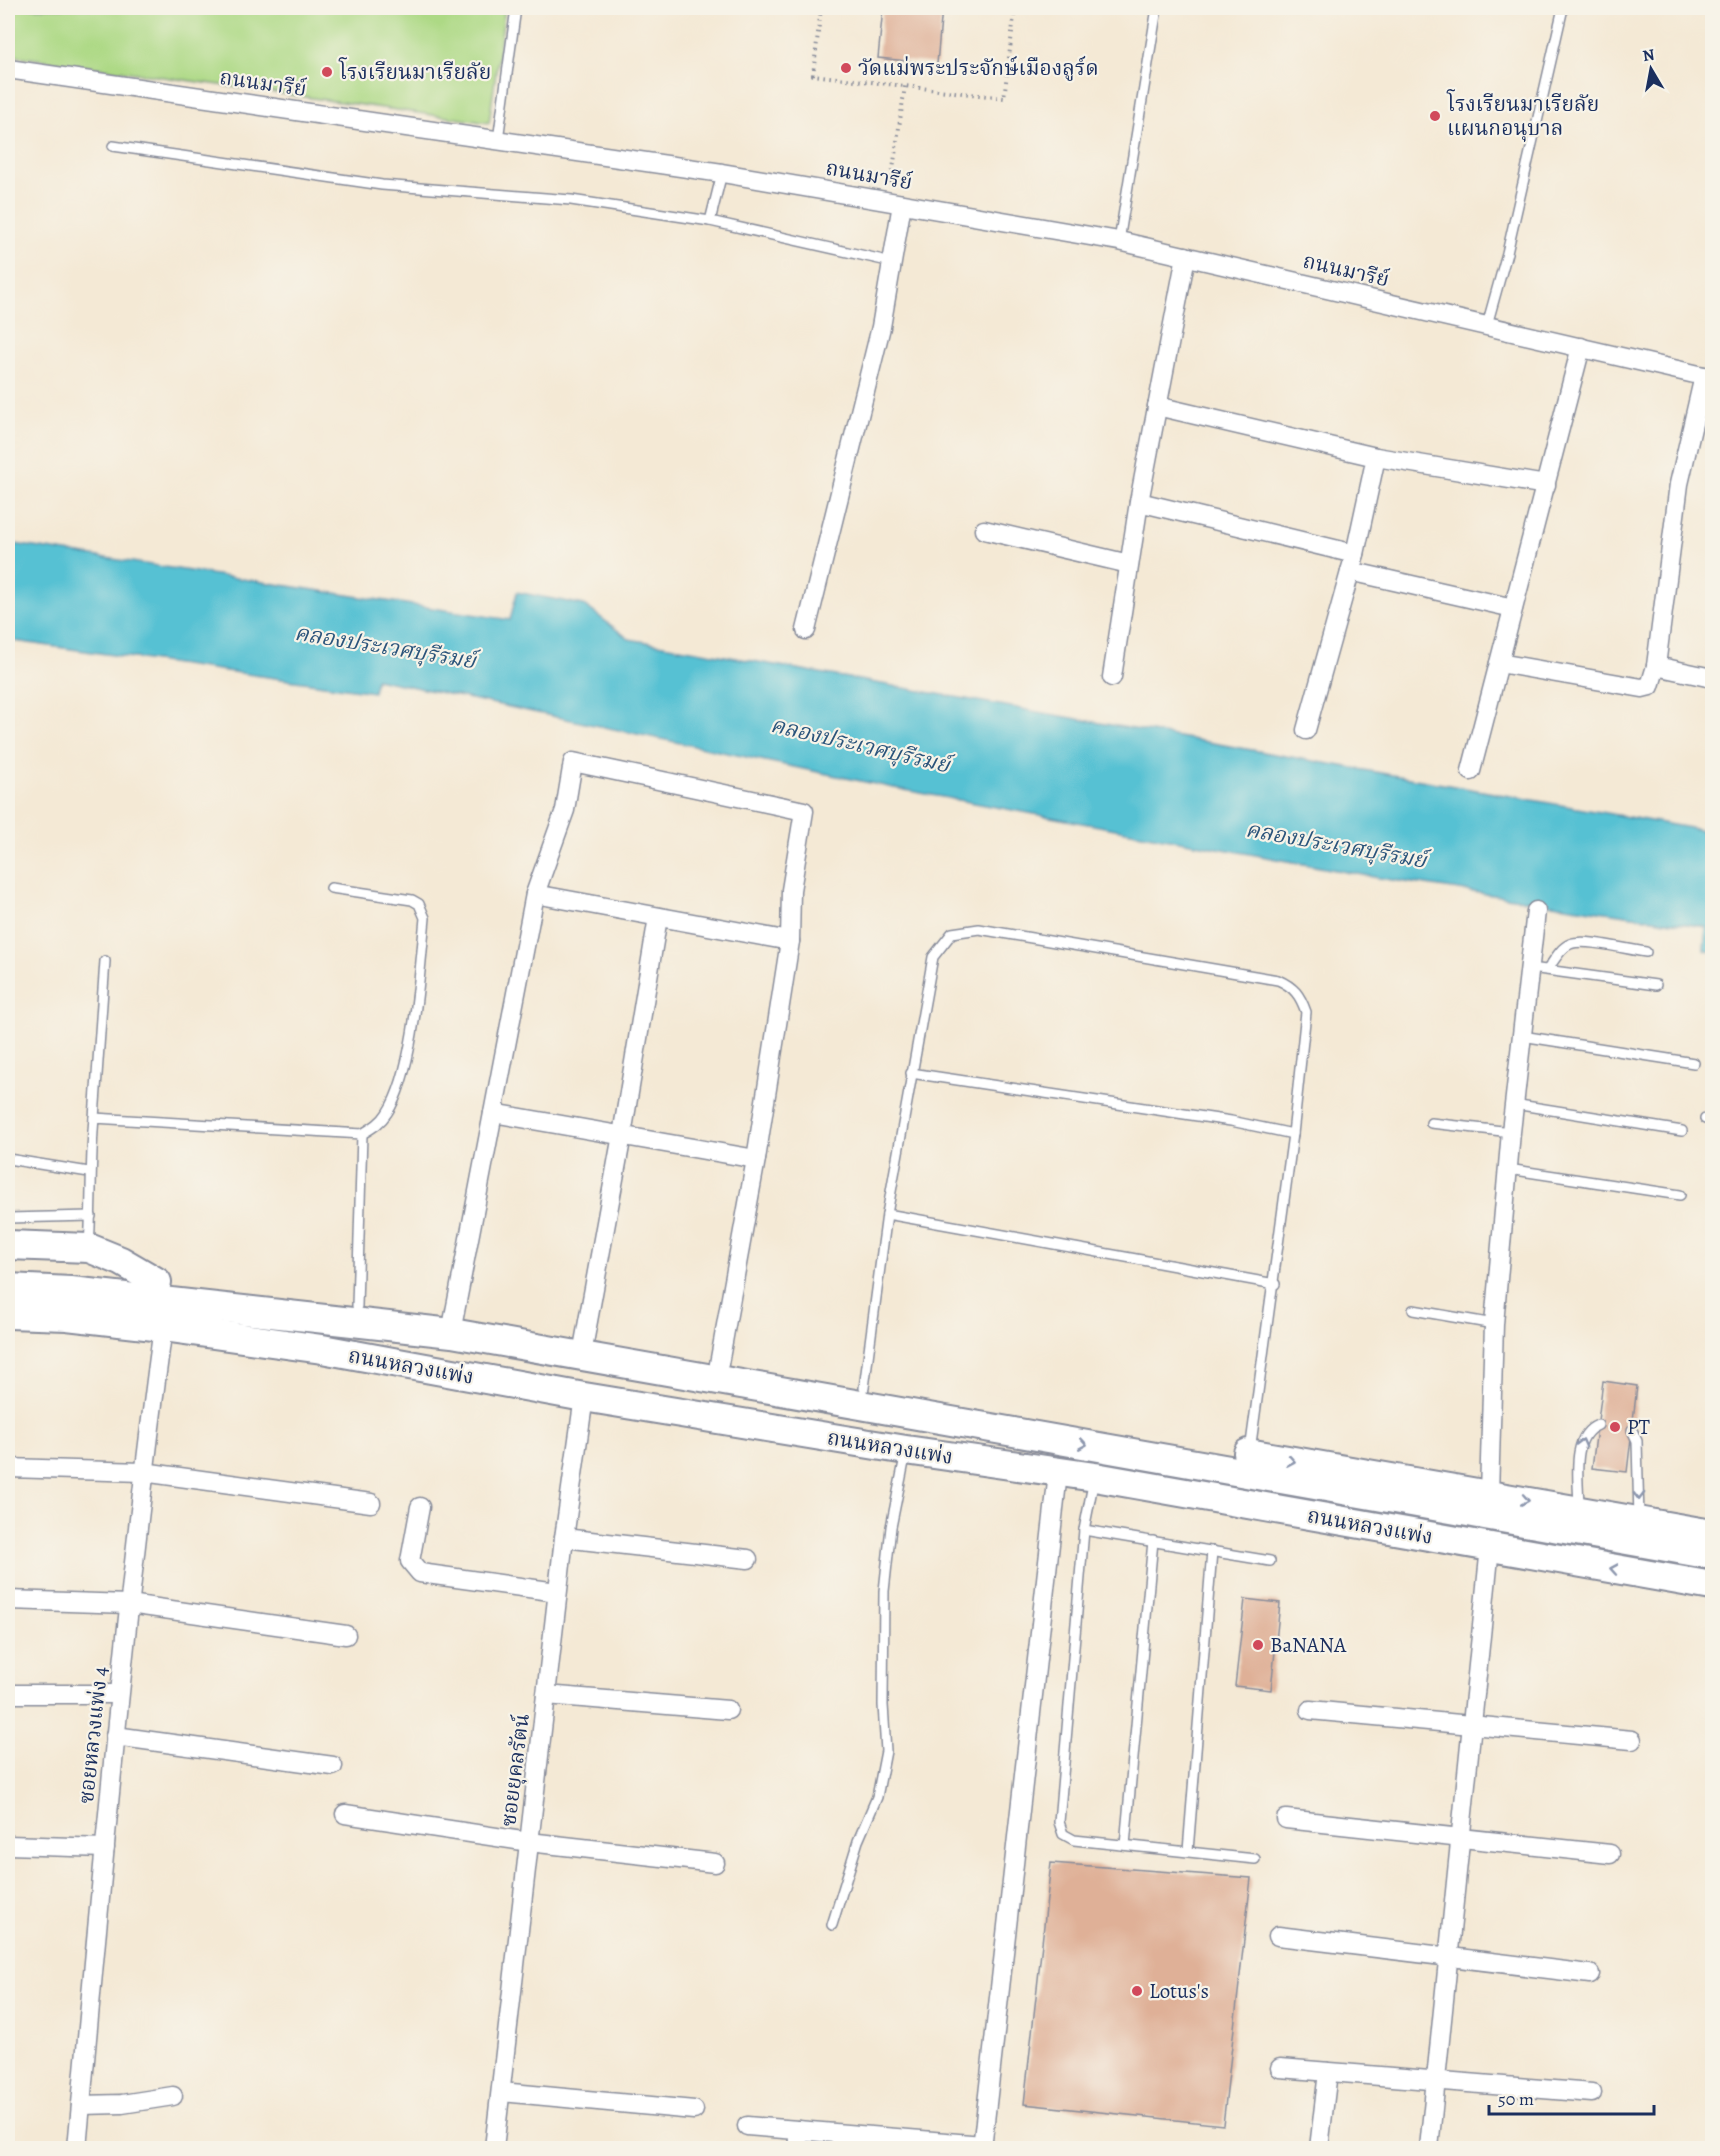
<svg xmlns="http://www.w3.org/2000/svg" width="1720" height="2156" viewBox="0 0 1720 2156" font-family="Alegreya,'Noto Serif Thai',serif">
<style>
.green{fill:#add985;stroke:#648472;stroke-width:1.5}
.water{fill:#57c1d3;stroke:#397898;stroke-width:1.5}
.building{fill:#dfb097}
.lines{fill:none;stroke-linecap:round;stroke-linejoin:round}
.service-casing{stroke:#888c9a;stroke-width:12}
.minor-casing{stroke:#888c9a;stroke-width:21}
.primary-casing{stroke:#888c9a;stroke-width:32}
.path{stroke:#888c9a;stroke-width:4;stroke-dasharray:1.5 4.5;stroke-linecap:butt}
.service{stroke:#fff;stroke-width:9}
.minor{stroke:#fff;stroke-width:18}
.primary{stroke:#fff;stroke-width:28}
.oneway{stroke:#8d97ae}
.poi-dot{fill:#d1495b;stroke:#f7f3e8;stroke-width:2}
.labels{text-anchor:middle;dominant-baseline:central;stroke-width:4.5;stroke-linejoin:round;paint-order:stroke}
.poi-label{font-size:21px;fill:#1b2f5e;stroke:#f7f3e8;text-anchor:start}
.street-label{font-size:21px;fill:#1b2f5e;stroke:#f7f3e8}
.water-label{font-size:22px;font-style:italic;fill:#2a547b;stroke:#f7f3e8}
</style>
<rect width="100%" height="100%" fill="#f7f3e8"/>
<filter id="ink" filterUnits="userSpaceOnUse"><feTurbulence type="fractalNoise" baseFrequency=".0167" numOctaves="2"/><feDisplacementMap in="SourceGraphic" scale="12" xChannelSelector="R" yChannelSelector="G"/><feConvolveMatrix kernelMatrix="1 2 1 2 8 2 1 2 1" color-interpolation-filters="sRGB"/></filter>
<filter id="wash" filterUnits="userSpaceOnUse"><feTurbulence type="fractalNoise" baseFrequency=".008" numOctaves="4" result="noise"/><feDisplacementMap in="SourceGraphic" scale="24" xChannelSelector="R" yChannelSelector="G"/><feGaussianBlur stdDeviation="1.35" result="paint"/><feColorMatrix in="noise" values="0 0 0 0 0 0 0 0 0 0 0 0 0 0 0 0 0 1.4 0 .05"/><feComposite in="paint" operator="in"/></filter>
<g filter="url(#wash)">
<rect width="100%" height="100%" fill="#f4e9d5"/>
<polygon class="green" points="8,8 505,8 489,123 8,55"/>
<polygon class="water" points="8,543 510,620 517,592 584,605 629,639 1712,832 1712,952 1704,950 1706,927 1379,878 894,788 376,679 373,692 8,640"/>
<g id="blocks">
<g class="building">
<polygon points="883,8 942,8 937,64 878,58"/>
<polygon points="1603,1381 1637,1386 1627,1472 1592,1468"/>
<polygon points="1245,1599 1280,1603 1271,1690 1235,1686"/>
<polygon points="1051,1863 1251,1878 1223,2125 1024,2104"/>
</g>
</g>
</g>
<g filter="url(#ink)">
<use href="#blocks" fill-opacity="0" stroke="#888c9a" stroke-width="1.5"/>
<g class="lines">
<g class="service-casing">
<g id="service">
<polyline points="498,140 516,8"/>
<polyline points="113,146 382,185 571,200 710,221 722,173"/>
<polyline points="710,221 892,262"/>
<polyline points="1119,241 1157,8"/>
<polyline points="1487,325 1507,253 1563,8"/>
<path d="M331 888 412 900 419 904 425 918C420 969 414 1073 387 1113 381 1123 372 1128 362 1134"/>
<polyline points="1531,968 1656,985"/>
<path d="M1548 969C1554 961 1560 948 1570 944 1586 938 1628 950 1646 952"/>
<polyline points="1522,1036 1694,1063"/>
<polyline points="911,1073 1231,1121 1293,1134 1250,1451"/>
<polyline points="1514,1104 1682,1131"/>
<polyline points="94,1118 105,961"/>
<polyline points="1705,1119 1712,1121"/>
<polyline points="1431,1123 1511,1132"/>
<polyline points="8,1159 89,1172"/>
<polyline points="1508,1169 1680,1195"/>
<polyline points="887,1214 1275,1284"/>
<polyline points="8,1218 91,1216"/>
<path d="M89 1246C92 1203 90 1161 94 1118L362 1134 357 1306"/>
<polyline points="1413,1310 1494,1324"/>
<path d="M864 1388 887 1214 933 957 952 933 979 929 1278 980C1294 987 1300 995 1306 1012L1293 1134"/>
<polyline points="1632,1430 1637,1441 1639,1519"/>
<polyline points="1094,1479 1084,1530 1059,1822 1063,1834 1074,1840 1255,1859"/>
<path d="M1579 1508C1579 1482 1570 1436 1598 1425"/>
<polyline points="1084,1530 1270,1561"/>
<polyline points="1125,1845 1153,1541"/>
<polyline points="1188,1851 1212,1551"/>
<polyline points="832,1925 858,1841 877,1797 886,1751 883,1705 884,1591 891,1527 906,1452"/>
</g>
</g>
<g class="minor-casing">
<g id="minor">
<polyline points="8,69 722,173 1119,241 1712,378"/>
<polyline points="1157,406 1376,457 1546,485"/>
<polyline points="1139,502 1355,554"/>
<polyline points="984,530 1129,564"/>
<polyline points="1350,571 1513,608"/>
<polyline points="806,630 881,327 902,204"/>
<polyline points="1499,663 1642,688 1650,686 1656,666 1679,484 1704,376"/>
<polyline points="1656,666 1712,678"/>
<polyline points="1112,677 1139,502 1186,256"/>
<polyline points="1306,730 1355,554 1376,457"/>
<polyline points="1471,771 1581,347"/>
<polyline points="535,894 790,941"/>
<polyline points="493,1113 756,1159"/>
<polyline points="453,1322 535,894 565,810 573,762 804,811 791,890 790,941 756,1159 719,1364"/>
<polyline points="584,1343 622,1135 658,917"/>
<polyline points="8,1468 143,1472 371,1503"/>
<polyline points="1489,1494 1494,1324 1511,1132 1536,911"/>
<polyline points="420,1507 410,1561 420,1573 557,1592"/>
<polyline points="564,1538 748,1559"/>
<polyline points="8,1600 129,1604 346,1635"/>
<polyline points="8,1694 118,1694"/>
<polyline points="546,1695 728,1710"/>
<polyline points="1310,1710 1632,1740"/>
<polyline points="115,1736 333,1766"/>
<polyline points="345,1814 529,1842 715,1863"/>
<polyline points="1286,1819 1610,1854"/>
<polyline points="8,1845 105,1848"/>
<polyline points="1278,1936 1590,1974"/>
<polyline points="1280,2068 1592,2093"/>
<polyline points="501,2092 694,2110"/>
<polyline points="81,2105 122,2104 173,2096"/>
<polyline points="747,2126 983,2145"/>
<path d="M77 2148C102 1874 126 1600 163 1327"/>
<polyline points="494,2148 564,1538 584,1397"/>
<polyline points="797,2148 799,2130"/>
<polyline points="982,2148 1058,1473"/>
<polyline points="1319,2148 1328,2072"/>
<polyline points="1429,2148 1490,1547"/>
</g>
</g>
<g class="primary-casing">
<g id="primary">
<polyline points="8,1245 89,1248 121,1261 157,1282"/>
<polyline points="8,1288 71,1291 452,1333 1712,1555"/>
<polyline points="8,1314 67,1316 163,1327 322,1349 584,1397 906,1450 1095,1477 1712,1586"/>
<polyline points="1248,1453 1712,1534"/>
</g>
</g>
<g class="path">
<polyline points="821,8 813,75 1004,98 1015,8"/>
<polyline points="891,183 905,86"/>
</g>
<use href="#service" class="service"/>
<use href="#minor" class="minor"/>
<use href="#primary" class="primary"/>
</g>
<defs><path id="oneway-chevron" d="M-2-3.5L2.5 0L-2 3.5" fill="none" stroke-width="1.6" stroke-linecap="round" stroke-linejoin="round" transform="scale(1.5)"/></defs>
<g class="oneway">
<use href="#oneway-chevron" transform="translate(1582 1443) rotate(-75)"/>
<use href="#oneway-chevron" transform="translate(1083 1444) rotate(10)"/>
<use href="#oneway-chevron" transform="translate(1291 1461) rotate(10)"/>
<use href="#oneway-chevron" transform="translate(1639 1496) rotate(89)"/>
<use href="#oneway-chevron" transform="translate(1525 1500) rotate(10)"/>
<use href="#oneway-chevron" transform="translate(1614 1569) rotate(-170)"/>
</g>
</g>
<g class="poi-dot">
<circle cx="846" cy="68" r="6"/>
<circle cx="327" cy="72" r="6"/>
<circle cx="1435" cy="116" r="6"/>
<circle cx="1615" cy="1427" r="6"/>
<circle cx="1258" cy="1645" r="6"/>
<circle cx="1137" cy="1991" r="6"/>
</g>
<g class="labels">
<g class="poi-label">
<text x="858" y="68">วัดแม่พระประจักษ์เมืองลูร์ด</text>
<text x="339" y="72">โรงเรียนมาเรียลัย</text>
<text x="1447" y="104">โรงเรียนมาเรียลัย<tspan x="1447" dy="24">แผนกอนุบาล</tspan></text>
<text x="1627" y="1427">PT</text>
<text x="1270" y="1645">BaNANA</text>
<text x="1149" y="1991">Lotus's</text>
</g>
<g class="street-label">
<text transform="translate(263 83) rotate(8)">ถนนมารีย์</text>
<text transform="translate(869 175) rotate(10)">ถนนมารีย์</text>
<text transform="translate(1346 270) rotate(13)">ถนนมารีย์</text>
<text transform="translate(411 1366) rotate(10)">ถนนหลวงแพ่ง</text>
<text transform="translate(890 1447) rotate(9)">ถนนหลวงแพ่ง</text>
<text transform="translate(1370 1526) rotate(10)">ถนนหลวงแพ่ง</text>
<text transform="translate(93 1735) rotate(-84)">ซอยหลวงแพ่ง 4</text>
<text transform="translate(515 1770) rotate(-83)">ซอยยุคลรัตน์</text>
</g>
<g class="water-label">
<text transform="translate(385 647) rotate(9)">คลองประเวศบุรีรมย์</text>
<text transform="translate(860 745) rotate(13)">คลองประเวศบุรีรมย์</text>
<text transform="translate(1336 845) rotate(10)">คลองประเวศบุรีรมย์</text>
</g>
</g>
<rect width="1720" height="2156" fill="none" stroke="#f7f3e8" stroke-width="30"/>
<g transform="translate(1651 69) rotate(350)" stroke="#f7f3e8" stroke-width="4.5" paint-order="stroke">
<path d="M0-4.5L10 22L0 15L-10 22Z" fill="#1b2f5e"/>
<text y="-9" font-size="16" font-weight="bold" text-anchor="middle" fill="#1b2f5e">N</text>
</g>
<path d="M1489 2105v9h165v-9" fill="none" stroke="#1b2f5e" stroke-width="3"/>
<text x="1498" y="2105" font-size="18" fill="#1b2f5e" stroke="#f7f3e8" stroke-width="4.5" paint-order="stroke">50 m</text>
</svg>
